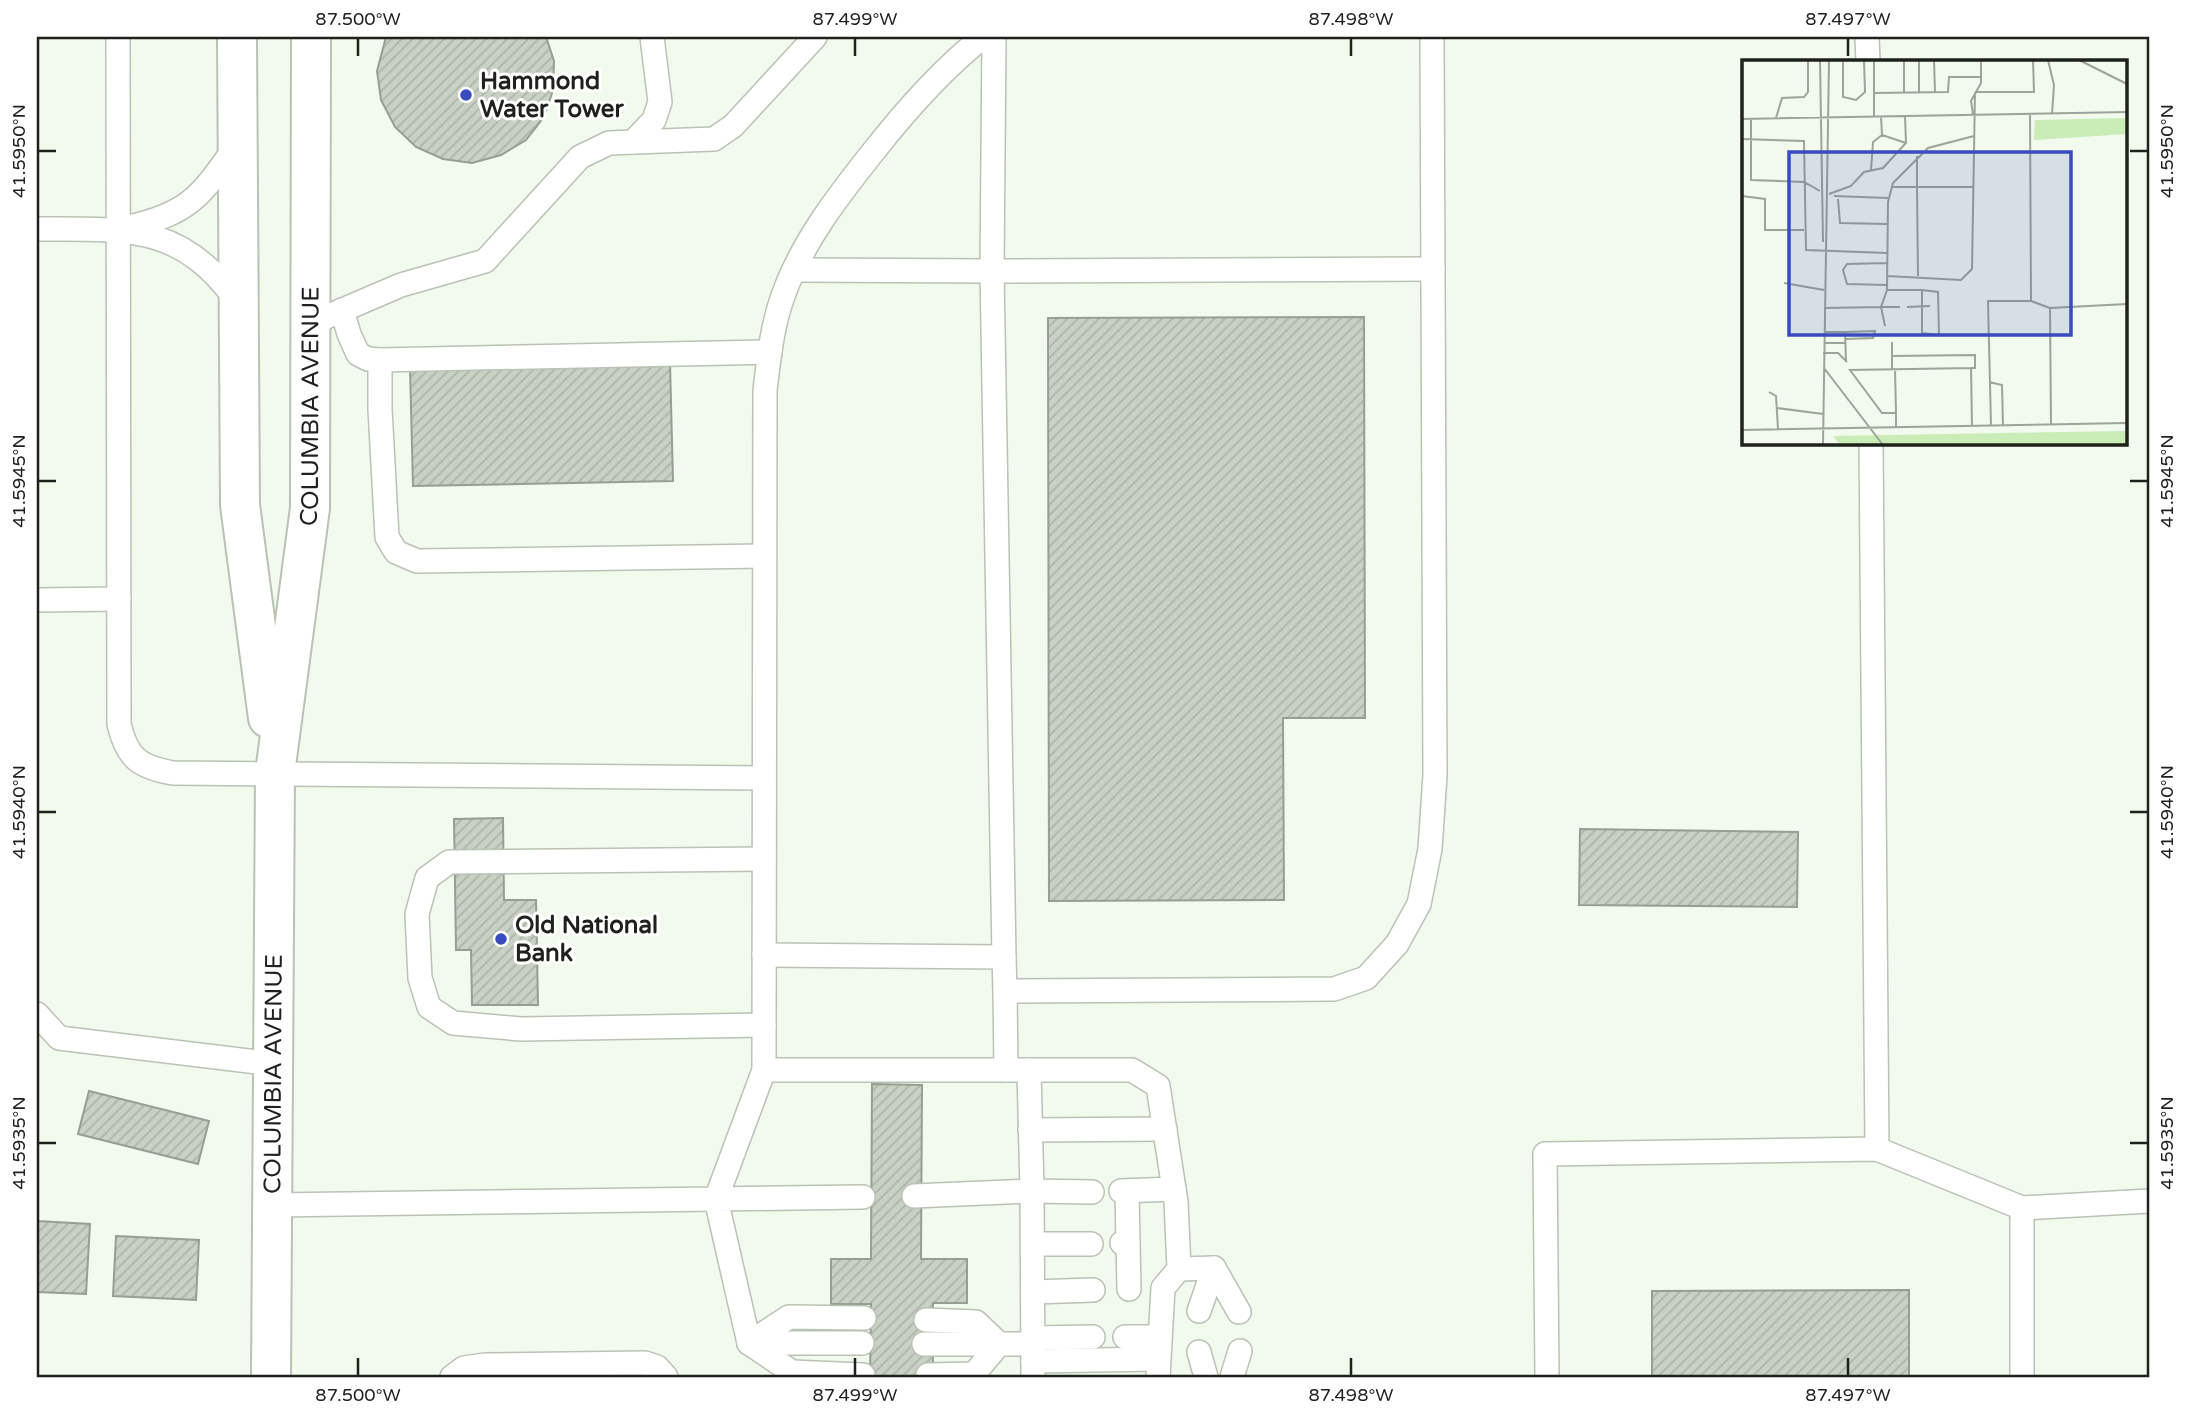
<svg xmlns="http://www.w3.org/2000/svg" width="2186" height="1414" viewBox="0 0 2186 1414" font-family="'Varela Round',sans-serif">
<style>
.building{fill:url(#building-hatch);stroke:#969e91;stroke-width:2}
.lines{fill:none;stroke-linecap:round;stroke-linejoin:round}
.service-casing{stroke:#b9c2b4;stroke-width:26}
.tertiary-casing{stroke:#b9c2b4;stroke-width:42}
.service{stroke:#fff;stroke-width:23}
.tertiary{stroke:#fff;stroke-width:38}
.ticks{fill:none;stroke:#1e211c;stroke-width:2.5}
.poi-dot{fill:#384cbf;stroke:#fff;stroke-width:2.5}
.labels{text-anchor:middle;dominant-baseline:central;stroke-width:6;stroke-linejoin:round;paint-order:stroke}
.poi-label{font-size:24px;font-weight:bold;fill:#1e211c;stroke:#fff;text-anchor:start}
.street-label{font-size:24px;fill:#1e211c;stroke:#fff}
.inset-road{fill:none;stroke:#9da399;stroke-width:2}
.view{fill:#384cbf;fill-opacity:0.15;stroke:#384cbf;stroke-width:3.5}
.inset-edge{fill:none;stroke:#1e211c;stroke-width:3.5}
.neatline{fill:none;stroke:#1e211c;stroke-width:2.5}
.ticks-label{font-size:18px;text-anchor:middle;fill:#1e211c}
</style>
<defs>
<pattern id="building-hatch" width="6" height="6" patternUnits="userSpaceOnUse" patternTransform="scale(1.75)"><rect width="6" height="6" fill="#c9d1c4"/><path d="M-1 1l2-2M0 6l6-6M5 7l2-2" fill="none" stroke="#acb3a8"/></pattern>
</defs>
<rect width="100%" height="100%" fill="#f1faec"/>
<g class="building">
<polygon points="386,37 546,37 554,61 553,90 544,117 526,140 501,155 472,163 443,159 416,147 395,127 381,100 377,71"/>
<polygon points="1364,317 1365,718 1283,718 1284,900 1049,901 1048,318"/>
<polygon points="670,363 673,481 413,486 410,368"/>
<polygon points="503,818 504,900 536,900 538,1005 472,1005 471,950 456,950 454,819"/>
<polygon points="1580,829 1798,832 1797,907 1579,905"/>
<polygon points="872,1084 922,1085 921,1259 967,1259 967,1303 933,1303 933,1377 870,1377 871,1304 831,1304 831,1259 871,1259"/>
<polygon points="89,1091 209,1121 198,1164 78,1134"/>
<polygon points="37,1221 90,1224 86,1294 37,1292"/>
<polygon points="116,1236 199,1240 196,1300 113,1296"/>
<polygon points="1909,1290 1909,1377 1652,1377 1652,1291"/>
</g>
<g class="lines">
<g class="service-casing">
<g id="service">
<path d="M118 37 119 724C127 758 139 767 173 773L763 778"/>
<polyline points="1867,37 1868,61"/>
<polyline points="633,142 654,120 660,102 652,37"/>
<path d="M125 228C189 213 199 199 236 146"/>
<path d="M37 229C124 230 180 222 236 300"/>
<polyline points="795,270 992,271 994,37"/>
<polyline points="342,310 349,334 358,354 368,359 380,360 770,352"/>
<polyline points="310,324 401,285 485,261 580,157 609,143 714,139 733,126 815,37"/>
<polyline points="380,360 380,409 387,537 396,552 417,561 764,556"/>
<polyline points="1871,443 1877,1149"/>
<polyline points="37,600 119,599"/>
<polyline points="764,859 449,862 427,878 417,914 420,978 429,1007 453,1023 521,1029 764,1025"/>
<polyline points="764,955 1004,957 1005,991 1334,989 1366,978 1397,944 1419,904 1430,849 1435,775 1432,37"/>
<polyline points="1004,957 992,271 1433,269"/>
<polyline points="1005,991 1006,1070"/>
<polyline points="37,1014 59,1038 273,1064"/>
<polyline points="764,1070 1029,1070 1032,1191 1033,1377"/>
<polyline points="1029,1070 1132,1070 1158,1086 1176,1202 1179,1269 1163,1288 1158,1377"/>
<polyline points="1030,1130 1165,1129"/>
<polyline points="1121,1191 1174,1189"/>
<polyline points="914,1196 1032,1191 1092,1192"/>
<polyline points="863,1197 716,1199 749,1343 792,1372 863,1375"/>
<path d="M272 1205 716 1199 764 1070 765 390C769 358 772 326 783 296 802 242 838 196 873 152 906 110 941 70 983 37"/>
<polyline points="2022,1208 2149,1201"/>
<polyline points="1122,1243 1128,1243 1127,1191"/>
<polyline points="1128,1243 1129,1289"/>
<polyline points="1033,1244 1091,1244"/>
<polyline points="1179,1269 1214,1268 1239,1312"/>
<polyline points="1033,1292 1093,1290"/>
<polyline points="1199,1311 1214,1268"/>
<polyline points="926,1320 976,1322 999,1344 974,1374 928,1375"/>
<polyline points="1125,1337 1159,1337"/>
<polyline points="1033,1338 1093,1337"/>
<polyline points="749,1343 789,1317 864,1318"/>
<polyline points="749,1343 862,1343"/>
<polyline points="924,1344 1033,1344"/>
<polyline points="1199,1352 1206,1377"/>
<polyline points="1033,1361 1158,1359"/>
<polyline points="452,1377 464,1368 485,1365 645,1363 657,1367 666,1377"/>
<polyline points="1232,1377 1240,1351"/>
<polyline points="1547,1377 1545,1154 1877,1149 2022,1208 2022,1377"/>
</g>
</g>
<g class="tertiary-casing">
<g id="tertiary">
<polyline points="237,37 240,505 268,718"/>
<path id="s1" d="M271 1377 275 773 310 508 311 37"/>
</g>
</g>
<use href="#service" class="service"/>
<use href="#tertiary" class="tertiary"/>
</g>
<path class="ticks" d="M358 38V56M855 38V56M1351 38V56M1848 38V56M38 151H56M2130 151H2148M38 481H56M2130 481H2148M38 812H56M2130 812H2148M38 1143H56M2130 1143H2148M358 1358V1376M855 1358V1376M1351 1358V1376M1848 1358V1376"/>
<g class="poi-dot">
<circle cx="466" cy="95" r="7"/>
<circle cx="501" cy="939" r="7"/>
</g>
<g class="labels">
<g class="poi-label">
<text x="480" y="81">Hammond<tspan x="480" dy="28">Water Tower</tspan></text>
<text x="515" y="925">Old National<tspan x="515" dy="28">Bank</tspan></text>
</g>
<g class="street-label">
<text stroke="none"><textPath href="#s1" startOffset="973">COLUMBIA AVENUE</textPath></text>
<text stroke="none"><textPath href="#s1" startOffset="303">COLUMBIA AVENUE</textPath></text>
</g>
</g>
<g transform="translate(1742 60)">
<rect width="385" height="385" fill="#f1faec"/>
<path d="M385 58V74L292 80 293 60Z" fill="#caecb6"/>
<path d="M385 371V385H155L147 375Z" fill="#caecb6"/>
<path d="M147 375 155 385H98L91 376Z" fill="#caecb6"/>
<path class="inset-road" d="M78 0 81 182M101 0V37L114 40 123 32 122 0M132 0V56M162 0V32M177 0V32M192 0 193 32M306 0 312 25 310 54M337 0 385 24M233 32H292L291 0M132 33 206 32 207 17H239M231 54 229 41 239 23V0M288 54 289 241M139 56 140 75 164 83M9 58V120L62 122 78 131M34 58 40 38 62 37 66 32V0M0 59 385 52M0 79 62 81 64 190 145 193M129 110 131 82 140 75M149 127H175V96M87 134 109 126 122 112 141 108 164 83 163 56M0 136 23 139V170H62M92 136 146 138M96 139 98 163 145 164M145 203 105 204 101 210 105 224 145 225M145 216 219 220 230 209 233 32M176 216 175 127H232M42 223 82 230M145 230H180V273L197 275 196 232 180 230M165 247 188 246M82 248 139 247 145 230 146 142 151 123 186 88 232 76M308 248 385 244M143 266 139 247H158M82 272H103L104 301M103 272 133 271 131 278 104 279M150 282V309M82 283H104M81 293H96L105 302M150 296 233 295V308H229M82 308 141 385M153 309 154 353M247 322 260 325 261 366M27 332 34 336 36 369M35 348 81 354M249 366 246 241H289L308 248 309 365M154 367V353H140L108 310 229 308 230 366M0 370 385 363M81 385 87 0"/>
<path class="view" d="M47 92H329V275H47Z"/>
<rect width="385" height="385" class="inset-edge"/>
</g>
<rect width="2186" height="1414" fill="none" stroke="#ffffff" stroke-width="77"/>
<rect x="38" y="38" width="2110" height="1338" class="neatline"/>
<g class="ticks-label">
<text x="358" y="25">87.500°W</text>
<text x="855" y="25">87.499°W</text>
<text x="1351" y="25">87.498°W</text>
<text x="1848" y="25">87.497°W</text>
<text transform="translate(19 151) rotate(-90)" y="6">41.5950°N</text>
<text transform="translate(2167 151) rotate(-90)" y="6">41.5950°N</text>
<text transform="translate(19 481) rotate(-90)" y="6">41.5945°N</text>
<text transform="translate(2167 481) rotate(-90)" y="6">41.5945°N</text>
<text transform="translate(19 812) rotate(-90)" y="6">41.5940°N</text>
<text transform="translate(2167 812) rotate(-90)" y="6">41.5940°N</text>
<text transform="translate(19 1143) rotate(-90)" y="6">41.5935°N</text>
<text transform="translate(2167 1143) rotate(-90)" y="6">41.5935°N</text>
<text x="358" y="1401">87.500°W</text>
<text x="855" y="1401">87.499°W</text>
<text x="1351" y="1401">87.498°W</text>
<text x="1848" y="1401">87.497°W</text>
</g>
</svg>
